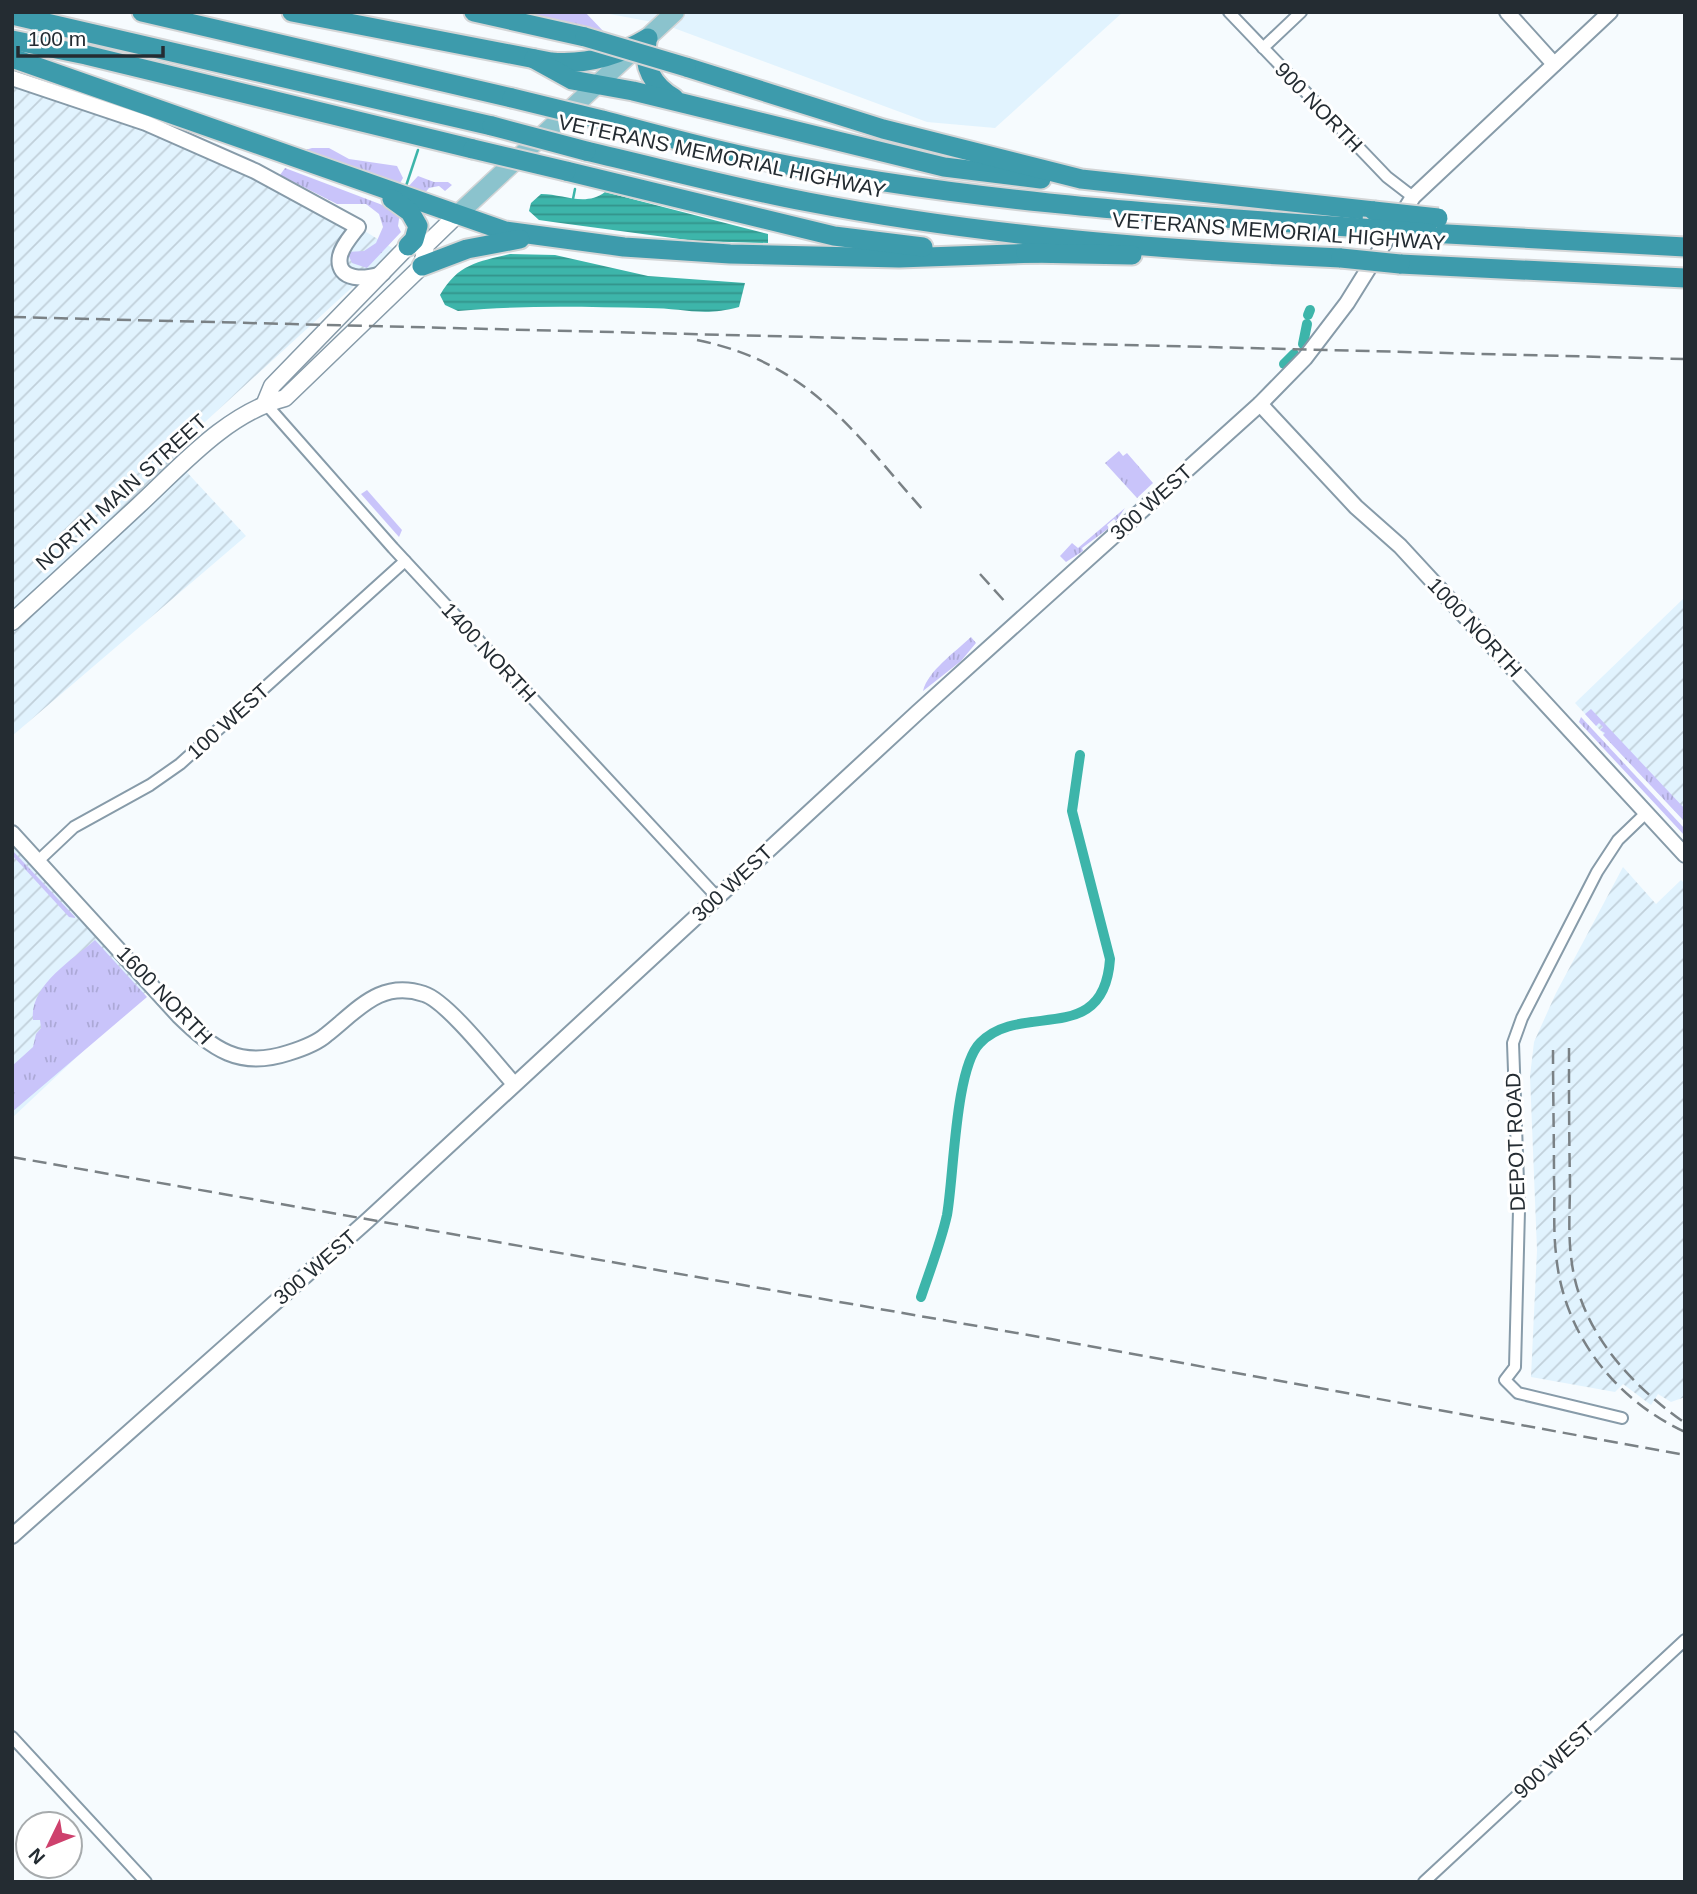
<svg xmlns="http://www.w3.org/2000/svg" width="1697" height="1894" viewBox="0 0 1697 1894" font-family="Arial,sans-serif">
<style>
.built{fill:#e1f3fe}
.industrial{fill:url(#industrial-furrows)}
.grass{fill:url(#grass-tufts)}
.water{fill:url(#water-rules)}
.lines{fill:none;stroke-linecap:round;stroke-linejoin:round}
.stream{stroke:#3db5aa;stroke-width:2.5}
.canal{stroke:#3db5aa;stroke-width:10}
.minor-casing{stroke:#879ba9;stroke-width:14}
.tertiary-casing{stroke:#879ba9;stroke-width:18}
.secondary-casing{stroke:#879ba9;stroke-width:19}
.primary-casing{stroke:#d3d5d6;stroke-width:21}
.motorway-casing{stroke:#d3d5d6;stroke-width:23}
.minor{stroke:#fff;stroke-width:10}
.tertiary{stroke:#fff;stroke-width:14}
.secondary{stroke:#fff;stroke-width:16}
.primary{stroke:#8bc3cd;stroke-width:18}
.motorway{stroke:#3d9bac;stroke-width:19}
.rail{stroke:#7a8185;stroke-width:2.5;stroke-dasharray:14 7;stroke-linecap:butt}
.motorway-bridge-casing{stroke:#d3d5d6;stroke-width:23;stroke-linecap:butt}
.motorway-bridge{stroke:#3d9bac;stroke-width:19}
.labels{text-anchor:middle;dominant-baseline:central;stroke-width:6;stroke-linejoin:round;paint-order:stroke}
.street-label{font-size:21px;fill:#242c32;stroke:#fff}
</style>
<defs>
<pattern id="industrial-furrows" width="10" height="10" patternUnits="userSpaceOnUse" patternTransform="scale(1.75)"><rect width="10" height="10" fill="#e1f3fe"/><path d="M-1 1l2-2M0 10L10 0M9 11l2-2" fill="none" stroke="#c1d0da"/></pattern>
<pattern id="grass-tufts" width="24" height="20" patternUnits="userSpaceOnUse" patternTransform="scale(1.75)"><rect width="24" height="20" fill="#c9c4fa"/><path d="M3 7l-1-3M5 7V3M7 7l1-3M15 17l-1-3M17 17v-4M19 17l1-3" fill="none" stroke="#aca9d7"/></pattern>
<pattern id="water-rules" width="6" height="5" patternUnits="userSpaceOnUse" patternTransform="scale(1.75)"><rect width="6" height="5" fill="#3db5aa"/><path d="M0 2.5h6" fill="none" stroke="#33938b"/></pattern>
</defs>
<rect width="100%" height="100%" fill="#f6fbfe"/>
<polygon class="built" points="599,12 1123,12 995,128 927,122 663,24"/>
<g class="industrial">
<polygon points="12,80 85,102 358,227 394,249 170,454 246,536 12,736"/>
<polygon points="1685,597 1685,822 1575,703"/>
<polygon points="12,842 149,989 12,1118"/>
<polygon points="1623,867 1656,904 1681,880 1685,884 1685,1397 1671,1402 1658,1394 1651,1405 1623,1384 1615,1392 1531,1377 1537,1250 1530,1076 1534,1042 1556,993"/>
</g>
<g class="grass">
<polygon points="520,12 585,12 606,34 525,13"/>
<polygon points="312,148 329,148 349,159 397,166 403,178 399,185 302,151"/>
<polygon points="285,168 393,209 400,212 398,226 401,232 367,268 352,263 347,252 364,251 376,243 383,227 379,214 366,204 337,204 280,175"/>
<polygon points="418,176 434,182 448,182 452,185 445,191 439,186 429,188 424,194 407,188"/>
<polygon points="1119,451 1123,456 1127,453 1153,483 1137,498 1105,463"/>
<polygon points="367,490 402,530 399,537 361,494"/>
<polygon points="1125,508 1116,521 1114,519 1107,525 1109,528 1082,548 1083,551 1066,562 1060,556 1072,543 1078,548"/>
<path d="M971 637 976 643 961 661 923 691C928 671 954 653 971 637Z"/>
<polygon points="1591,709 1685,809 1685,822 1603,735 1605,733 1600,730 1603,727 1599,723 1596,726 1585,714"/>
<polygon points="1581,717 1685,829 1685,836 1579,722"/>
<polygon points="12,850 75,917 75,918 69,917 12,855"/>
<path d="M95 940 147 997 12 1112V1066L33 1047 36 1034 41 1028 40 1020H33C29 986 72 960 95 940Z"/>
</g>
<g class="water">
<path d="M605 192 768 234V243L695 241 553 222 539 220 529 211 531 203 541 194C564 194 585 207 605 192Z"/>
<path d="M510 254 555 255 648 276 745 283 739 307C703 317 683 308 648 308 584 307 521 305 458 311L445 305 440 295C458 264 477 262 510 254Z"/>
</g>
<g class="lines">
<g class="stream">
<polyline points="406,186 418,150"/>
<polyline points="573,199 575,189"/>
</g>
<g class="canal">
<polyline points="1308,315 1310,310"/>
<polyline points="1303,344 1307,324"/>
<polyline points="1284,364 1294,354"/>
<path d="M921 1297C930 1270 941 1242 947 1215 954 1176 955 1068 980 1043 1021 1000 1104 1049 1110 959L1072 811 1080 755"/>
</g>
<g class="minor-casing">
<g id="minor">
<polyline points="1229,12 1387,177 1413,197"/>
<polyline points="1263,48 1301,12"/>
<polyline points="265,403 393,548 717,897"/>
<polyline points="38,861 74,827 150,785 180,764 405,561"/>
<polyline points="1622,1418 1518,1393 1505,1380 1515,1367 1519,1210 1513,1043 1522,1018 1597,872 1618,840 1646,813"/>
<polyline points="12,1737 146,1882"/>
<polyline points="1424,1882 1685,1640"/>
</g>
</g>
<g class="tertiary-casing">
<g id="tertiary">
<polyline points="1507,12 1554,64"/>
<path d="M12 78 146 123 255 171 358 227C352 235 342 246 340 256 335 282 368 280 383 273"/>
<polyline points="1260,404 1356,507 1400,546 1685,855"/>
<path d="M12 833 179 1016C213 1049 239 1069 288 1053 301 1049 316 1044 326 1035 357 1011 380 979 424 994 447 1001 496 1064 514 1084"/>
<polyline points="12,1536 368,1220 918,712 1260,404 1305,358 1347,303 1413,197 1610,12"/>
</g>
</g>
<g class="secondary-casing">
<g id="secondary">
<polyline points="265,403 272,386 408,246 420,245"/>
<path d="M12 622C55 583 97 544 139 505 182 465 227 413 285 398L422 266 426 245 457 215"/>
</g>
</g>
<g class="primary-casing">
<polyline id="primary" points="457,215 675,12"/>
</g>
<g class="motorway-casing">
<g id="motorway">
<polyline points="142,12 512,98"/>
<path d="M292 12 551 62C586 65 618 56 648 38"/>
<polyline points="474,12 585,37"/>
<polyline points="12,15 492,126"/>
<polyline points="12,40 86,55 473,149"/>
<path d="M647 42C642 66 653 86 674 98"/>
<polyline points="12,58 505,231 624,247 730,254 899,258 1038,253"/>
<polyline points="534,59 572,80 633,91 944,167 1041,179"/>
<polyline points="686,67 883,129 1081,179 1374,211"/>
<path d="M602 120C655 134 708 149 762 160 959 201 1162 214 1362 228"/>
<path d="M586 151C660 168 734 188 808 202 984 236 1163 250 1341 258"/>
<polyline points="566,171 834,236 923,247"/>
<polyline points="392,199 410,212 418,226 414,240 408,246"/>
<polyline points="1429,233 1685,247"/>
<polyline points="1026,253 1132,255"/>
<polyline points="1400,264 1685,278"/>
<polyline points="422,266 467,249 520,239"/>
</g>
</g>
<use href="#minor" class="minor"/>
<use href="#tertiary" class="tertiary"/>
<use href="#secondary" class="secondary"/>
<use href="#primary" class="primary"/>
<use href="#motorway" class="motorway"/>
<g class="rail">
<polyline points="12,317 1685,359"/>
<path d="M697 340C809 363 852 430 923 510"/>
<polyline points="980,574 1007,604"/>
<path d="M1569 1048C1569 1093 1569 1137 1570 1182 1570 1206 1568 1232 1571 1256 1578 1328 1628 1383 1685 1423"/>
<path d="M1553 1050C1553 1093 1554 1136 1554 1179 1555 1204 1553 1229 1556 1254 1563 1333 1614 1399 1685 1432"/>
<polyline points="12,1157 1051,1339 1685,1455"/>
</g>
<g class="motorway-bridge-casing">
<g id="motorway-bridge">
<polyline points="585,37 686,67"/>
<polyline points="512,98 602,120"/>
<polyline points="492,126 586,151"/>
<polyline points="473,149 566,171"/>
<polyline points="1374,211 1438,218"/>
<polyline points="1362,228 1429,233"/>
<polyline points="1341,258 1400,264"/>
</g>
</g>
<use href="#motorway-bridge" class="motorway-bridge"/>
</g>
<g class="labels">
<g class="street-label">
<text transform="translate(1319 107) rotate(46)">900 NORTH</text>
<text transform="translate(722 156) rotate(12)">VETERANS MEMORIAL HIGHWAY</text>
<text transform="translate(1279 231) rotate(4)">VETERANS MEMORIAL HIGHWAY</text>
<text transform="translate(121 492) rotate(-42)">NORTH MAIN STREET</text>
<text transform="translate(1151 502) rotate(-42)">300 WEST</text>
<text transform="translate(1475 627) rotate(47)">1000 NORTH</text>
<text transform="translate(489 652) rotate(47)">1400 NORTH</text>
<text transform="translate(228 721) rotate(-42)">100 WEST</text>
<text transform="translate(732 883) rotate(-43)">300 WEST</text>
<text transform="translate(165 995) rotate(46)">1600 NORTH</text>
<text transform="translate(1515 1142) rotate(-92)">DEPOT ROAD</text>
<text transform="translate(315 1267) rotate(-41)">300 WEST</text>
<text transform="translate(1554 1760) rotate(-43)">900 WEST</text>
</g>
</g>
<rect width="1697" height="1894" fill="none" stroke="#242c32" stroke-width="28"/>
<g transform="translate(49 1845) rotate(227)"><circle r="33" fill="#ffffff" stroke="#a7abad" stroke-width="2"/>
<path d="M0-5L12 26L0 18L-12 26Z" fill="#ce416d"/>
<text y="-10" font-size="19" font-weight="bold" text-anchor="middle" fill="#242c32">N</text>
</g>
<path d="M18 46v10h145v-10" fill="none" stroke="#242c32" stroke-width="3.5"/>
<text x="28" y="46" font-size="21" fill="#242c32" stroke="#ffffff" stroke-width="5" paint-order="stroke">100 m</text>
</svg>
